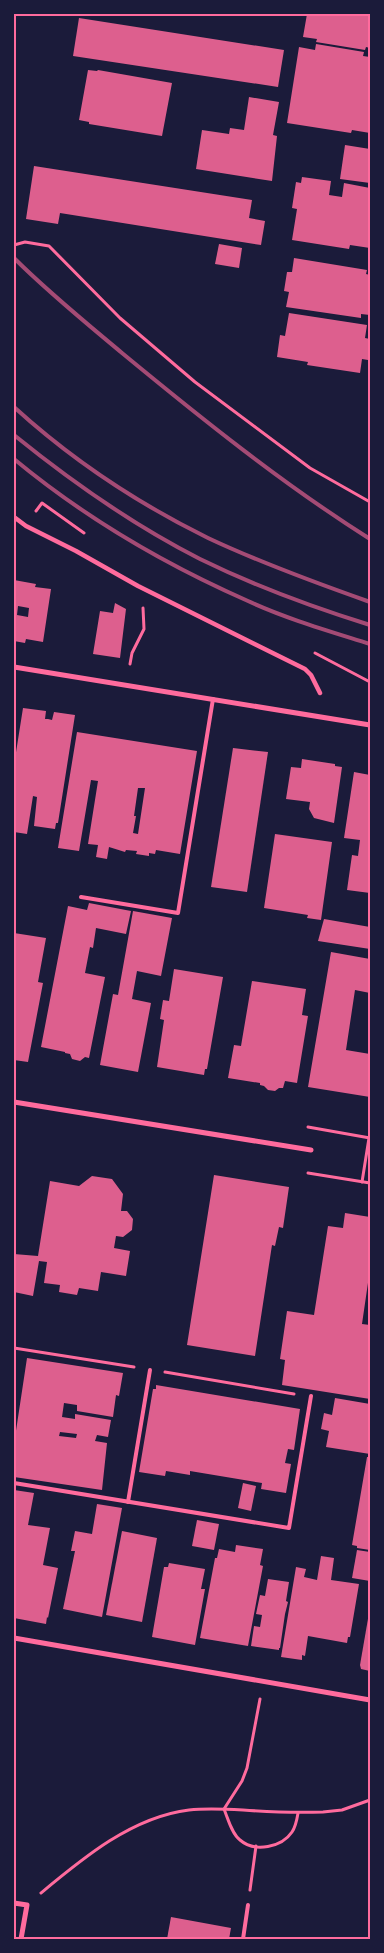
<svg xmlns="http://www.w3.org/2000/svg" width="384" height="1953" viewBox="0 0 384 1953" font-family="'DM Sans',sans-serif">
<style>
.building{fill:#dd5f8e;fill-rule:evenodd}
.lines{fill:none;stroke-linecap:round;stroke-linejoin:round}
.path{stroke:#ff6b9d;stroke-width:3}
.service{stroke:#ff6b9d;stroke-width:4}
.pedestrian{stroke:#ff6b9d;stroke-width:4.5}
.minor{stroke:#ff6b9d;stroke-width:5}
.rail{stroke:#a44b75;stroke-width:4}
.neatline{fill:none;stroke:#ff6b9d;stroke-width:2}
</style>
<rect width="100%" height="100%" fill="#1b1b3a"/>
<g class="building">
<polygon points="307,14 370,14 370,48 366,47 365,50 316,42 317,39 303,37"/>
<polygon points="79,18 284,50 278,87 73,56"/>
<polygon points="316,44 364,52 363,56 370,57 370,133 352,130 351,133 287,123 299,47 315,50"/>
<polygon points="88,70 97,71 98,70 172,83 162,136 89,124 89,122 79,120"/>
<polygon points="249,97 279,102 273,135 277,136 272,181 196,169 202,130 229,134 230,128 244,130"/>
<polygon points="345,145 370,149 370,183 340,179"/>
<polygon points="34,166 252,200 249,218 265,221 261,245 60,213 58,224 26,219"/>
<polygon points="302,177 331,181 329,195 342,197 344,183 370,188 370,248 350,245 349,249 292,240 297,209 292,208 296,182 301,183"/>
<polygon points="219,244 242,248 239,268 215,264"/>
<polygon points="294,258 367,270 366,274 370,275 370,315 361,314 361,318 286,307 289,292 284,291 287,272 292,272"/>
<polygon points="289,313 367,325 365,338 370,339 370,344 368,360 362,359 360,373 307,365 308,362 277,357 280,335 285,336"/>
<path d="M14 580 36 584 35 587 51 589 43 642 26 639 25 643 14 641ZM18 606 29 608 28 617 17 615Z"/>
<polygon points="115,603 126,609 120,658 93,654 100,611 113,613"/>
<polygon points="23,708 46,711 45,719 48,719 52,720 54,712 75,715 58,823 56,823 55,829 34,826 37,797 33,796 27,834 14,832 14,765"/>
<path d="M77 732 197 751 180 854 156 850 155 854 149 853V856L136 854 137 851 126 850 125 852 109 847 107 859 96 857 98 845 88 844 98 781 91 780 79 851 58 848ZM138 788H145L138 834 133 833 136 816H134Z"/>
<polygon points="233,748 268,752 247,892 211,887"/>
<polygon points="302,759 335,764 335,766 342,767 334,823 314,818 309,809 310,802 286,799 291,767 301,768"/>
<polygon points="354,772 370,775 370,893 347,890 352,855 358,856 360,840 344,838"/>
<polygon points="275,834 332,842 321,920 307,918 308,915 264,908"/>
<polygon points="89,903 131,911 126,934 96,928 93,948 90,947 85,973 105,977 89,1058 85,1057 80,1061 72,1059 70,1054 65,1053 65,1052 41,1047 68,906 87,910"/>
<polygon points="133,911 172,918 161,976 137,971 132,999 151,1003 138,1072 100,1065 113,994 118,995"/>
<polygon points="324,919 370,927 370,949 318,941"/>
<polygon points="14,933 46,938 38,982 43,983 28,1062 14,1060"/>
<polygon points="331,952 370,959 370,993 355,990 346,1050 370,1054 370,1097 308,1087"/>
<polygon points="174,969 223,977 207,1069 205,1069 204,1075 157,1067 164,1020 160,1019 163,1000 169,1001"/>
<polygon points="252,981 306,989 302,1015 308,1016 297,1083 285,1081 283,1088 279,1088 275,1091 268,1090 264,1086 260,1085 260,1083 228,1078 234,1045 241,1046"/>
<polygon points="214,1175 289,1187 283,1228 279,1227 275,1246 272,1245 255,1356 187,1345"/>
<polygon points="92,1176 112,1179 123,1194 121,1211 127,1211 133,1219 132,1230 123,1237 116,1236 114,1248 130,1251 126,1276 101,1272 98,1291 79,1288 77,1295 59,1292 60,1285 44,1283 47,1262 39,1261 33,1296 14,1292 14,1254 38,1256 50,1181 79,1186"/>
<polygon points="345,1213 370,1217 370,1269 362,1324 370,1325 370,1399 282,1385 285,1360 280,1359 287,1311 314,1315 328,1226 343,1228"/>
<path d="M27 1358 123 1373 119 1396 116 1395 113 1417 77 1411V1405L64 1403 62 1417 75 1419V1414L111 1420 108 1437 97 1435 95 1441 107 1443 102 1490 14 1477V1444ZM60 1432 77 1434 76 1438 59 1436Z"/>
<polygon points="156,1385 300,1409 294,1450 288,1449 285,1463 291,1464 286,1493 261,1489 262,1483 190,1471 190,1475 166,1471 165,1476 139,1472 153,1389 156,1389"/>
<polygon points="335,1398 370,1404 370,1454 326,1447 329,1431 321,1429 324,1413 332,1415"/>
<polygon points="367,1457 370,1457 370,1550 357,1548 357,1546 352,1545"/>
<polygon points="243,1483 256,1486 251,1511 238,1508"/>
<polygon points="14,1490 34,1493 28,1525 50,1528 43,1565 58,1568 48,1618 47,1617 46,1624 14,1618"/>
<polygon points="97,1504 122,1508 102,1617 63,1609 75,1551 71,1551 75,1531 92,1534"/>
<polygon points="197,1520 219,1524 214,1550 192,1546"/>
<polygon points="122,1531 157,1538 142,1622 106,1615"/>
<polygon points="236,1545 263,1549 260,1565 263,1566 248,1646 200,1638 215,1558 217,1558 219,1549 235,1552"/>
<polygon points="357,1550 370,1552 370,1581 352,1578"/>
<polygon points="321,1556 334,1558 331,1580 359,1584 350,1637 348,1637 347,1643 308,1636 305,1656 302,1655 302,1660 281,1657 296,1567 306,1569 304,1577 317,1580"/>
<polygon points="169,1563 205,1569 201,1589 205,1589 195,1645 152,1637 164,1567 168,1567"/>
<polygon points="268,1579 289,1582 286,1601 288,1602 285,1614 280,1648 279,1648 279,1650 251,1646 254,1626 260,1627 262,1615 256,1614 260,1595 265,1596"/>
<polygon points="369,1613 370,1613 370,1671 361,1669 360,1665"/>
<polygon points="171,1917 231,1928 229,1939 167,1939"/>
</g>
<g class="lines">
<g class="path">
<polyline points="14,245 25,242 49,246 120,318 195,382 310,468 370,502"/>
<polyline points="36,511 42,503 84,533"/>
<polyline points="315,653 370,682"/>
<polyline points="130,664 132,653 144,629 143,608"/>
<polyline points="308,1127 370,1138"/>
<polyline points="308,1173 370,1183"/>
<polyline points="362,1182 369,1138"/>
<polyline points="14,1348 134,1367"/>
<polyline points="165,1372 294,1394"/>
<path d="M260 1699 247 1768 242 1781 224 1809C228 1819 232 1834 240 1840 255 1853 282 1847 292 1832 296 1826 297 1819 298 1813"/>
<polyline points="250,1890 256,1846"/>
<path d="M41 1893C83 1858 132 1817 189 1810 207 1808 225 1809 243 1810 270 1812 296 1813 323 1812L342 1810 370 1800"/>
</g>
<g class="service">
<polyline points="81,897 178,913 213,699"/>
<polyline points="14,1483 289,1528 311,1396"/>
<polyline points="128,1502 150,1370"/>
<polyline points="243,1939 248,1905"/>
</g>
<polyline class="pedestrian" points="14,517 26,526 76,551 138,586 305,669 311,675 320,693"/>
<g class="minor">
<polyline points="14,667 370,725"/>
<polyline points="14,1102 311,1150"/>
<polyline points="14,1638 370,1700"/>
<polyline points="14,1903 27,1905 21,1939"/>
</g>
<g class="rail">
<path d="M14 258C48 292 85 322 122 353 202 419 283 484 370 539"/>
<path d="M14 407C71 459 139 504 208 538 261 563 316 583 370 602"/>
<path d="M14 435C72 482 133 525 200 559 255 586 312 607 370 625"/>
<path d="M14 459C84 517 164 564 248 601 287 619 329 631 370 644"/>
</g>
</g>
<rect width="384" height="1953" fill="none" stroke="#1b1b3a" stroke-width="30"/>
<rect x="15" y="15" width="354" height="1923" class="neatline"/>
</svg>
